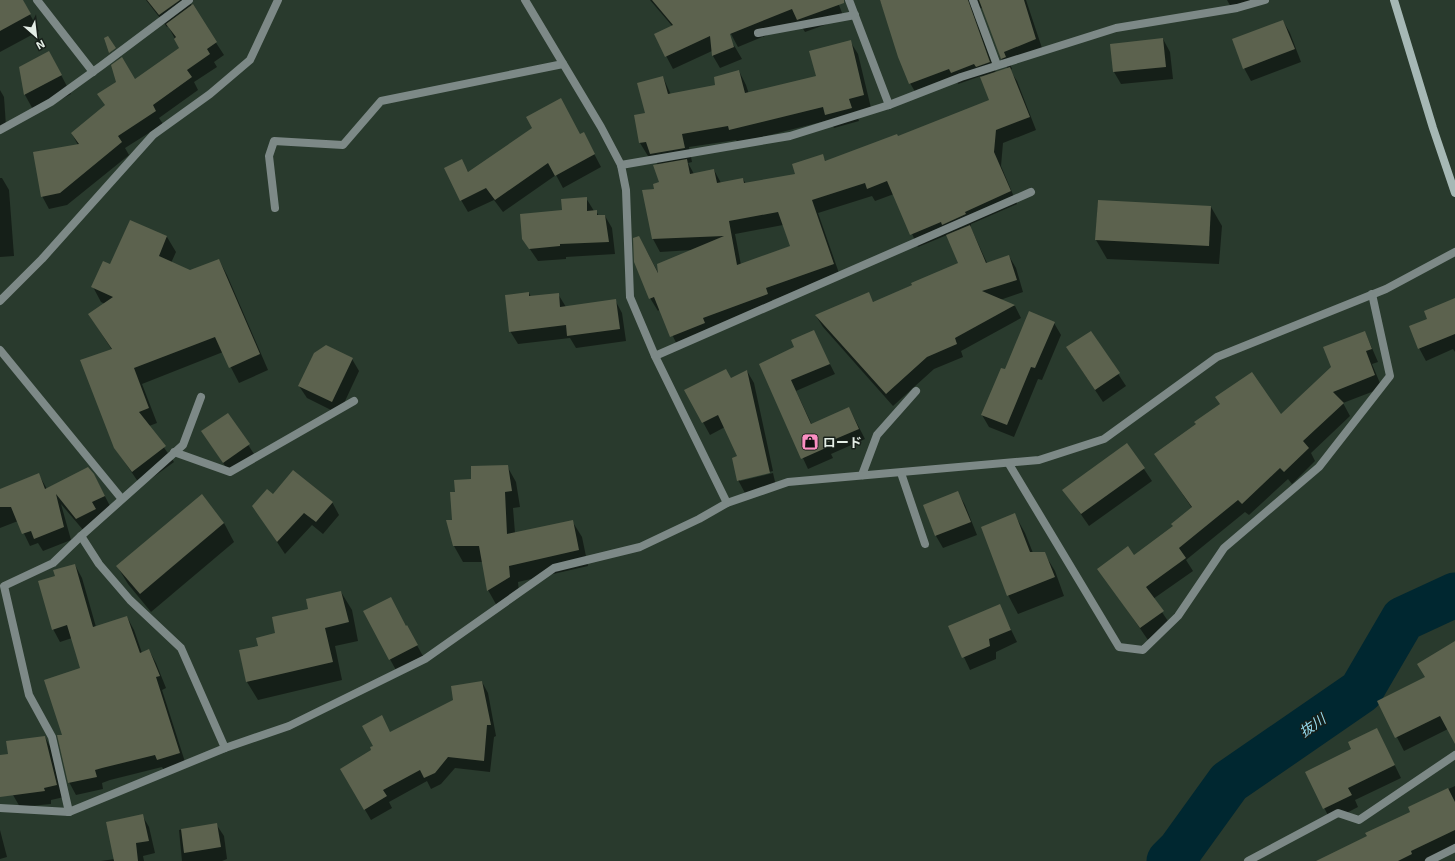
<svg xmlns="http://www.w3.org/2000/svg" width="1455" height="861" viewBox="0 0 1455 861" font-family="'Exo 2','Noto Sans JP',sans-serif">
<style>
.shadow{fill:#0007;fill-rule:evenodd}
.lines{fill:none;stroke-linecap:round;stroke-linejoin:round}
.river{stroke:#002730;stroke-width:45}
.building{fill:#5c624e;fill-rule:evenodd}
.lane{stroke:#7d8987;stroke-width:8}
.street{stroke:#7d8987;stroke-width:8}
.secondary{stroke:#a6b8b5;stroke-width:8}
.labels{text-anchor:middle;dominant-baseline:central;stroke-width:3;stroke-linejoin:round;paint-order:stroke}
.poi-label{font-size:13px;font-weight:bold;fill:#e4eee6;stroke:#171f19;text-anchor:start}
.water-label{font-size:14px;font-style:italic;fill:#96dcef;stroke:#171f19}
</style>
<rect width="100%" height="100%" fill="#293a2d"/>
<g class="shadow">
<polygon points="0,0 22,0 39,31 0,52"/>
<polygon points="146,0 194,0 190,3 224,55 214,62 217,67 194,82 198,90 159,118 163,124 125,148 129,155 67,205 49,209 42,196 78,145 72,134 135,80 180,48 168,26 167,27"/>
<polygon points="650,0 696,0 735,47 742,59 720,68 713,56 712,51 673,69 655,35 673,27"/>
<polygon points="726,0 837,0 844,18 805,32 799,22 738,47 731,34"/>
<path d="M880 0H1026L1043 51 1010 64 1012 69 1010 70 1017 81 1036 130 1003 143 1001 166 1017 204 971 224V228L987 263 1009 256 1016 268 1023 292 1000 300 1015 306 1021 318 961 351 963 357 934 369 893 406 823 327 816 316 868 294 874 303 959 263 947 235 918 247 894 194 875 201 872 196 818 213 840 276 772 300 774 307 679 349 660 309 658 311 650 298 646 250 660 276 692 250 660 252 653 239 643 191 656 189 660 183 658 165 652 156H648L640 143 635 116 646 114 663 77 671 95 716 86 739 71 746 85 749 94 817 77 850 41 858 54 871 108 856 112 859 121 834 128 829 120 738 143 736 140 689 147 692 162 688 163 694 174 714 170 721 183 743 179 746 184 797 175 822 155 826 162 898 137 991 101 981 76 958 84 957 81 917 95 910 83ZM979 7 983 9 1001 58 1008 69 996 73 974 15ZM783 225 791 246 741 265 735 234Z"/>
<polygon points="1227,0 1253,0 1231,7"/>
<polygon points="1283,21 1290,33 1301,62 1251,81 1244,68"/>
<polygon points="1163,39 1170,52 1173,79 1121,84 1114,72"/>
<polygon points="20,68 59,71 71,94 35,113 25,95"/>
<polygon points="0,90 4,97 6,126 0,130"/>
<polygon points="580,135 590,146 601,167 563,188 556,175 503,212 494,200 468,212 461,200 461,160 469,173"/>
<polygon points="0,178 2,178 9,190 14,256 0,257"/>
<polygon points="586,198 594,211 596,211 599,216 605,216 612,228 615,254 566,257 566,259 538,261 523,239 563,211"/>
<polygon points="1098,201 1211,207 1222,226 1219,264 1107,259 1096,240"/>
<polygon points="130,221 167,237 176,252 171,263 190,272 219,260 227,275 268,370 239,383 223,352 142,384 157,423 149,426 174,462 141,486 115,448 112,350 89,314 105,304 101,302 93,287 110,266"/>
<polygon points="529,293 531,297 558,294 566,307 615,300 622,313 626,341 576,348 570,338 518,344 510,331"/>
<polygon points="1455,299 1455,352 1453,349 1426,361 1419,348 1428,319"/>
<polygon points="1054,323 1061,335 1042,380 1038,379 1014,437 989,427 982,415 1005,370"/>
<polygon points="813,331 835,374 796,391 812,425 849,408 865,439 831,454 833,458 808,469 760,365 796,348"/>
<polygon points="1091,332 1126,386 1103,402 1067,348"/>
<polygon points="1365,332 1378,362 1372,364 1382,388 1343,403 1350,416 1311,453 1315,461 1292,484 1288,479 1249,515 1245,512 1186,560 1193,571 1153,599 1170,624 1148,640 1099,569 1134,556 1174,527 1192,508 1156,455 1281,416 1332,368"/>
<polygon points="352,359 359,371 339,414 307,398 299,386"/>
<polygon points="747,371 754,383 773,471 740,479 740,481 773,473 776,486 745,493 738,480 738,457 725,427 710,435 686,391 731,379"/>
<polygon points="228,414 256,457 231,475 202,431"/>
<polygon points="1127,444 1152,481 1089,526 1064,490"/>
<polygon points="507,466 516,482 520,507 513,508 515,533 572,521 582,537 588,566 518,582 519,593 497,606 488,590 483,562 463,562 454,546 454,521 456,493 472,480"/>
<polygon points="39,475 47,489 94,475 111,508 84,531 61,504 71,540 43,551 38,543 30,546 18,521 0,528 0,490"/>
<polygon points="958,493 965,505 977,535 943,548 936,536 925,506"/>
<polygon points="273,495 332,502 339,515 323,534 312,525 285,554 253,506"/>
<polygon points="1015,515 1025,533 1033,553 1044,553 1055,571 1064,596 1018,614 1008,595"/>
<polygon points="224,523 234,542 151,612 128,584 117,566"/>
<polygon points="75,565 82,578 96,627 127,617 134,630 142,653 149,650 156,663 166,688 162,690 186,765 165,772 162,767 110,780 102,783 103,789 76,795 69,782 63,735 81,669 72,638 60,642 53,629 56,576"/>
<polygon points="341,592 352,610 358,641 335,646 342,680 258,700 247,682 259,646 309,610"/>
<polygon points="999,605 1017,642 996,652 996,659 970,670 950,627"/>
<polygon points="364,612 407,627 424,658 397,672"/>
<polygon points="1455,642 1455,741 1448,729 1404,751 1379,702 1426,678"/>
<polygon points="482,682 488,693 496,736 494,737 490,772 455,768 441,784 431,789 427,781 389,802 392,808 371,820 341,769 373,750 390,733 454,701"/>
<polygon points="1377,729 1401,778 1355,800 1358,807 1331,821 1306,773 1353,749"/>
<polygon points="45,737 52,750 64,797 51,800 51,804 20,807 13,795"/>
<polygon points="1455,786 1455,847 1424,861 1332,861 1368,837 1411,812 1409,807"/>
<polygon points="142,815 149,827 155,853 143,856 144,861 101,861 115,859"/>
<polygon points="216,824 224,836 227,859 222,861 182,861 179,830"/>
<polygon points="0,830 7,857 0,859"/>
</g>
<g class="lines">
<polyline class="river" points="1169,861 1180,850 1229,782 1361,691 1403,619 1455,595"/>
</g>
<g class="building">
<polygon points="0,0 23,0 31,14 0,31"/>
<polygon points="147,0 180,0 159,15"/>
<polygon points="652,0 844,0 844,3 797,20 792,9 730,34 734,47 712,56 710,36 665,57 654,34 673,25"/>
<polygon points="880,0 968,0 990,62 976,67 974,64 951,73 949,69 909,84 898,57"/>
<polygon points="979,0 1024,0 1036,39 1004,52 1006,57 1001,59"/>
<polygon points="193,4 217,42 207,49 210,54 187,70 192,77 153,105 156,111 118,136 122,142 60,193 41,197 33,152 79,144 71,133 105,105 97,94 116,82 111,65 122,57 135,79 179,48 174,39 176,37 166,24"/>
<polygon points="1283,20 1295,49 1243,69 1232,39"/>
<polygon points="108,36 116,48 109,53 104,38"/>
<polygon points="1163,38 1166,67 1113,72 1110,44"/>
<polygon points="851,40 864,95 849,99 852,108 825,115 823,107 729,130 728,126 682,134 685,148 650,154 646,142 639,143 634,115 645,113 637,83 663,76 668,94 715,85 714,77 739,70 745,93 816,76 809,51"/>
<polygon points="49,51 62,75 24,95 19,67"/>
<path d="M1010 67 1030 117 996 130 994 152 1011 191 965 212 966 214 942 225 941 222 910 235 887 181 867 189 865 183 812 200 834 264 766 288 768 294 703 318 705 323 670 337 654 297 649 299 634 262 633 238 639 236 658 273 657 264 724 236 652 239 642 190 654 189 653 184 659 182 653 165 687 159 690 174 714 169 717 183 743 178 744 183 795 174 792 164 823 154 825 161 897 134 898 136 989 100 980 77ZM778 212 790 246 737 265 729 221Z"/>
<polygon points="561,98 580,134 584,132 595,154 555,176 548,163 495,200 486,188 460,201 444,168 462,159 468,172 532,128 526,117"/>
<polygon points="587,197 587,211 597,210 597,215 605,215 609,242 560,244 560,246 529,249 522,239 520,214 562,210 561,199"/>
<polygon points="1098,200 1211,206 1209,246 1095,240"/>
<polygon points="130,220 167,236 159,256 190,270 219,259 260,354 229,368 215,337 134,368 149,408 139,412 166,446 132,472 114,448 80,360 112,349 88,314 113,297 91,287 103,261 110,264"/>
<polygon points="970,225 986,263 1009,255 1017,280 982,291 1015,305 955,338 957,344 927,357 886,394 815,315 869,292 873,302 912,285 911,283 958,263 946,235"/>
<polygon points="529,292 529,296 559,293 560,307 616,299 620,329 567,336 566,325 509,332 505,295"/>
<polygon points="1455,298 1455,334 1418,349 1409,326 1427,319 1424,311"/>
<polygon points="1029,311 1055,322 1035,368 1031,367 1007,425 981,415 1001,368 1005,369"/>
<polygon points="814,330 830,364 791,380 811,424 849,407 859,429 826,443 828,447 801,459 759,364 794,347 791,340"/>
<polygon points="1091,331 1120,373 1095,390 1066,347"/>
<polygon points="1365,331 1372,349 1366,351 1375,375 1333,392 1344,403 1303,441 1309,448 1284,472 1280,468 1242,504 1238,500 1179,548 1186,558 1146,587 1164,611 1140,628 1097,569 1128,546 1134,555 1173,526 1171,524 1192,507 1154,454 1196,424 1194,422 1220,404 1215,397 1252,372 1281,414 1331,367 1323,347"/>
<polygon points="326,345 353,358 332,402 298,386 314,353"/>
<polygon points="726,369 731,378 747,370 770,473 737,481 732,458 737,456 718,415 702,423 684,390"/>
<polygon points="228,413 250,444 223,463 201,431"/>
<polygon points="1127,443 1145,468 1081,514 1062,490"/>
<polygon points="508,465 512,491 505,492 507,534 573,520 579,550 509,566 510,577 487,591 479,546 453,546 446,520 452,520 450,492 455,492 454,480 471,479 471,466"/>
<polygon points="88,467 94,474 105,496 92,502 96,509 76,519 56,494 64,527 34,539 31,531 22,534 11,507 0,507 0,489 39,473 45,489"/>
<polygon points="293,470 333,502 316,522 304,513 277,542 252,506 267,489 273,494"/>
<polygon points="958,491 971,522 935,536 923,505"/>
<polygon points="202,494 224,523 140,594 116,566"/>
<polygon points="1015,513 1030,552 1045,552 1055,577 1007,596 981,527"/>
<polygon points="75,564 93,627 127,616 140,653 149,649 160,676 156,677 180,753 157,760 155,755 102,768 95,770 97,777 68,783 57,735 62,735 44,680 80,668 67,625 52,630 38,581 55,576 53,570"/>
<polygon points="341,591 349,622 325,628 333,662 246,682 239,650 258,646 256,638 275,633 272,617 308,609 306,599"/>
<polygon points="391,597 406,626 407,625 418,645 389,660 363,611"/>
<polygon points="1000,604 1011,630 989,639 990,646 962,658 948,626"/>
<polygon points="1455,641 1455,744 1440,716 1395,738 1377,701 1425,677 1417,664"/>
<polygon points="482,681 491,725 487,725 484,761 448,757 435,773 424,778 420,770 383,790 387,796 364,810 340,769 371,750 370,747 373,746 362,726 382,715 390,732 453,700 451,686"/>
<polygon points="1377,728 1395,765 1348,788 1352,795 1323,809 1305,772 1351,749 1348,742"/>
<polygon points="45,736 57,785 44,788 45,791 0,797 0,755 8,754 6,741"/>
<polygon points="1448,788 1455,802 1455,830 1411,851 1412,854 1398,861 1316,861 1367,836 1365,833 1410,812 1408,807"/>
<polygon points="143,814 149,841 136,843 138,861 114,861 106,822"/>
<polygon points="217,823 221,847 184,853 181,829"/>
</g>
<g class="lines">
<g class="lane">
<polyline points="0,350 121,498"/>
<polyline points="1009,464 1119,647 1143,650 1178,616 1224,548 1319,467 1390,376 1372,294"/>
</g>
<g class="street">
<polyline points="37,0 93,72"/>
<polyline points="525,0 601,127 621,165 626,190 630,297 655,356 727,503"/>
<polyline points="849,0 889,105"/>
<polyline points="973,0 997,65"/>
<polyline points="758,33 855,15"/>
<polyline points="0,130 51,102 101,66 189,0"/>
<polyline points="621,165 790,136 889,105 961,77 1116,28 1237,8 1265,0"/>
<polyline points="275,208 269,156 274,141 343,145 381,101 563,64"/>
<polyline points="0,301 42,259 153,135 210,94 250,60 278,0"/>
<polyline points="655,356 1031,192"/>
<polyline points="201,397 183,445 81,536 99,564 130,600 181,648 225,748"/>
<polyline points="174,452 230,472 354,401"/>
<polyline points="901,473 925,544"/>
<polyline points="862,475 877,435 916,391"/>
<polyline points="0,808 69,812 225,748 289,726 425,659 554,568 640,547 699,519 727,503 788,482 1039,460 1104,439 1217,357 1386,289 1455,252"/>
<polyline points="69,812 52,737 29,695 4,586 53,563 81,536"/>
<polyline points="1248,861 1338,813 1359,820 1455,755"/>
<polyline points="1429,861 1455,848"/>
</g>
<polyline class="secondary" points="1394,0 1433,128 1455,193"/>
</g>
<defs>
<g id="shop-square" transform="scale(0.9)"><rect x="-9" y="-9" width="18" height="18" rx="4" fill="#fc8fc2" stroke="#171f19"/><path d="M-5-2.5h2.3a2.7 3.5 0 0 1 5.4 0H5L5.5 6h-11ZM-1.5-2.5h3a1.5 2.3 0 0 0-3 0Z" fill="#111"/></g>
</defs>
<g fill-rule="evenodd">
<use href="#shop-square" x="810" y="442"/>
</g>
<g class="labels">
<g class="poi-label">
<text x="823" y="442">ロード</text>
</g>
<g class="water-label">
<text transform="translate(1312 725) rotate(-35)">抜川</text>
</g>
</g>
<g transform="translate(36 36) rotate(152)" stroke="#171f19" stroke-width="3" paint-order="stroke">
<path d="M0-3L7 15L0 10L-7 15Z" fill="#e4eee6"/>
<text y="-6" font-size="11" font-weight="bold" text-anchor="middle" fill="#e4eee6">N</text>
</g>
</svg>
